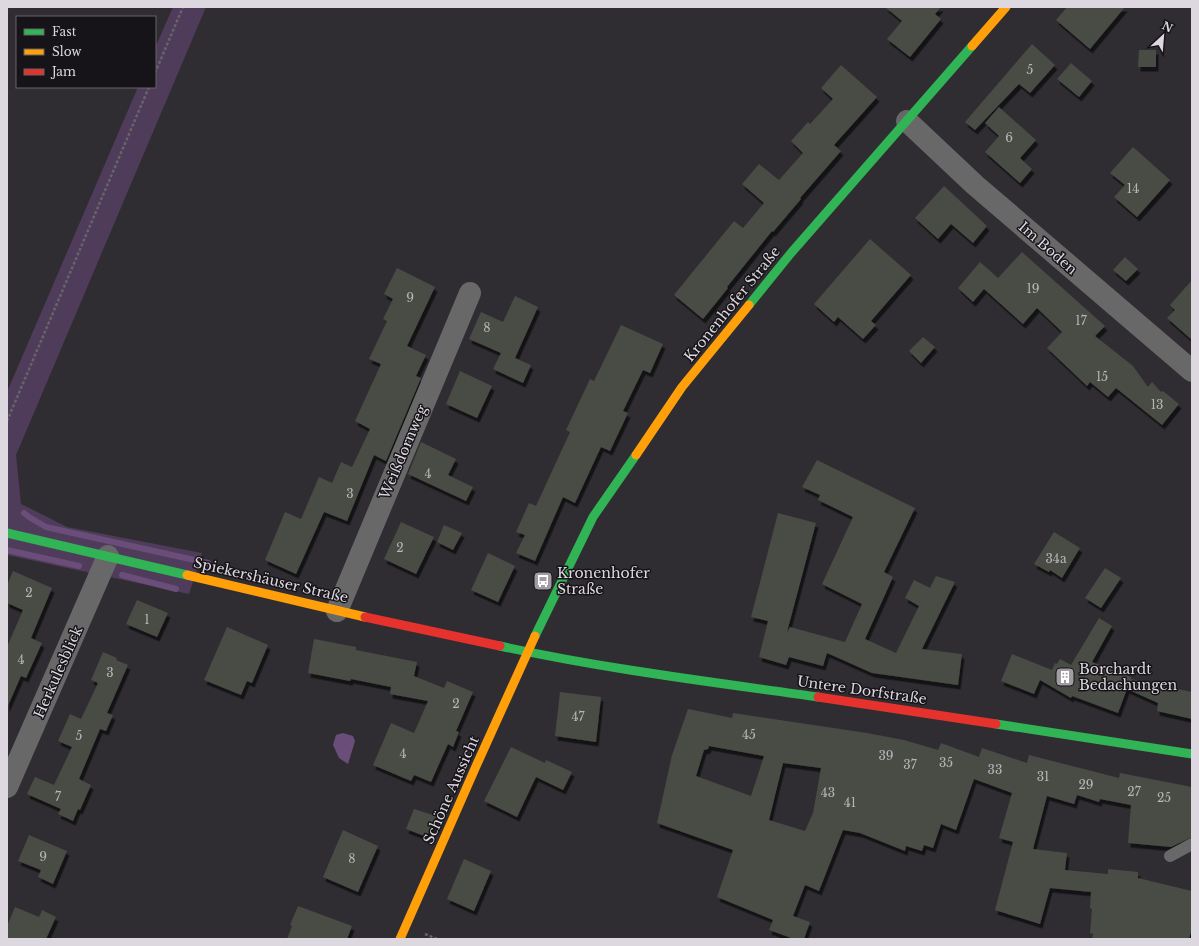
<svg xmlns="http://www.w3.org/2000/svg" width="1199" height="946" viewBox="0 0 1199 946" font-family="'Libre Baskerville',serif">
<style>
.green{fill:#4f3c5a}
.water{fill:#6a4e79}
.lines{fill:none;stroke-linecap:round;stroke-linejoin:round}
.stream{stroke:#6a4e79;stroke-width:6}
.building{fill:#484b45;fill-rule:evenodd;filter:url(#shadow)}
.path{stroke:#666468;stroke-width:2.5;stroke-dasharray:3 2;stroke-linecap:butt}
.lane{stroke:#696869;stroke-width:12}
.street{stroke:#696869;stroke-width:22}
.fast{stroke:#30b455;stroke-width:9}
.slow{stroke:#ff9f0a;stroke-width:9}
.jam{stroke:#e5322d;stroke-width:9}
.labels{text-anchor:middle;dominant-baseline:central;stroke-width:3;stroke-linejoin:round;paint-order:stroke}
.number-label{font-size:12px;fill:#b8b5b8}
.street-label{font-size:14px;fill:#ddd8df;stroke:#171419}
.poi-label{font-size:14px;fill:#ddd8df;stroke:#171419;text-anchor:start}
</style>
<defs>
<filter id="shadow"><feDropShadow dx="2.5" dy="4.5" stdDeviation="0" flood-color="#0009"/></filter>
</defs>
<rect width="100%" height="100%" fill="#302d32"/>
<polygon class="green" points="173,7 206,7 16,455 21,504 67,527 202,553 189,594 7,555 7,392 138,87 155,87 155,48"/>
<polygon class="water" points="343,733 353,736 355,741 348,764 339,758 333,745 336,735"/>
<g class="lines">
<g class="stream">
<polyline points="24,513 29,517 46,527 208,563"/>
<polyline points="7,550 79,566"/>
<polyline points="122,575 176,589"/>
</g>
</g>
<g class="building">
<polygon points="885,7 941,7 935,14 941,19 910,57 887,39 902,21"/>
<polygon points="1067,7 1125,7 1090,49 1056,20"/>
<polygon points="1032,44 1055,65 1030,93 1019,84 975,130 965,122"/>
<polygon points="1139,50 1156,50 1156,67 1138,67"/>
<polygon points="1071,63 1092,81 1079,97 1057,79"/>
<polygon points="841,65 877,97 834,145 841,151 800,198 801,199 773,232 772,231 727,287 728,288 703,319 674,295 734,221 743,228 764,203 742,184 759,164 779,180 803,153 791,141 808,122 810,124 833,99 821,88"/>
<polygon points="999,107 1036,140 1020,158 1032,169 1020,183 985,152 999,136 985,123"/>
<polygon points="1133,147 1170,180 1137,217 1114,197 1125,185 1110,173"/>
<polygon points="944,186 987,226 973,243 951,224 938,239 915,218"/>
<polygon points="870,239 911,275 871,321 876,325 863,339 838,317 834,322 814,304"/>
<polygon points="1022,252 1105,326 1095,336 1133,366 1148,387 1152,382 1161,392 1163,391 1179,404 1162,425 1116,388 1108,397 1090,382 1087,386 1047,348 1062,332 1037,308 1023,324 984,289 973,302 958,288 980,262 998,278"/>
<polygon points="1125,257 1138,269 1126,281 1113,270"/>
<polygon points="397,268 435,287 407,346 426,355 416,376 421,378 386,461 374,455 347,521 324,512 296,574 265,560 285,512 301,519 319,477 332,483 341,462 352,467 370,429 355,421 381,364 369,359 387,321 383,319 393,299 384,294"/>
<polygon points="1192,280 1192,340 1167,318 1175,310 1170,305"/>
<polygon points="515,296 538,307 515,358 531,365 523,383 493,369 501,353 469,339 481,312 503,322"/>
<polygon points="621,325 663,344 650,373 643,370 623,411 628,413 610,451 601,447 575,503 563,497 535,561 516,553 525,535 516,532 529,503 536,506 570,432 566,430 590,379 594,381"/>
<polygon points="923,337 935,347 921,363 909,351"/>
<polygon points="460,371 492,386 477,418 446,404"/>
<polygon points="421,442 456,459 448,475 473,487 466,501 408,474"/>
<polygon points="817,460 915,508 884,572 893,577 865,639 896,653 919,606 905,598 914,580 930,588 936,576 955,582 922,649 962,654 958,685 872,673 827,653 823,666 789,657 786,665 759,657 768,621 751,617 778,513 816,523 787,632 790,627 845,642 862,604 822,584 853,517 818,500 820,495 802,487"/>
<polygon points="401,522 434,537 416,574 384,559"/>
<polygon points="444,525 462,533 453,550 437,542"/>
<polygon points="1054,532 1080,548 1062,578 1050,570 1049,572 1034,564"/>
<polygon points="488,553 515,566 498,602 471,590"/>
<polygon points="1105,568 1121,578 1101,608 1085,598"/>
<polygon points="13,571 52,588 31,638 42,643 26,678 21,676 7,708 7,647 23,610 7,603 7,585"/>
<polygon points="137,600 168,613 157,637 126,624"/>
<polygon points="1099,618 1112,626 1092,662 1131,677 1131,679 1192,692 1192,719 1157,711 1158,703 1127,689 1118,713 1072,696 1071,698 1040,680 1034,694 1001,681 1012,654 1052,670 1055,663 1057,664 1060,659 1071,665"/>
<polygon points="227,627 268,645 252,683 247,681 241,695 204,680"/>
<polygon points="314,639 356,647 356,650 417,662 414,676 444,688 447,681 473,692 456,731 459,732 453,747 448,744 431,782 414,775 411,781 373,765 391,723 414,733 428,701 390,694 391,687 351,679 350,681 308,673"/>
<polygon points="103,652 117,658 116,660 128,665 107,713 113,715 106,731 100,729 79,779 91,785 80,810 78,809 73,821 58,814 61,809 27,794 35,777 54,785 72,747 58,741 70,714 81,719 98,683 91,680"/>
<polygon points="560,692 601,697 596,742 555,736"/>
<path d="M688 709 732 718 733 713 867 733 904 740 938 750 941 743 979 757 982 748 1027 763 1029 755 1119 778 1120 773 1192 787V837L1171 847 1128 843 1131 805 1100 799 1099 802 1077 795 1074 804 1047 796 1033 849 1067 853 1065 870 1108 874V869L1138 872V878L1192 891V928L1189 939H1092L1093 934 1090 933 1092 909 1090 908 1091 892 1050 888 1040 924 995 910 1013 842 999 838 1012 793 974 779 956 830 941 824 933 848 924 845 922 851 906 846 905 851 860 833 843 830 819 891 805 885 793 916 810 922 804 939H794L769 930 773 920 717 897 733 850 657 823 672 755ZM709 746 764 756 751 796 696 776 704 750 708 749ZM783 763 821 768 813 813 805 831 769 820Z"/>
<polygon points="511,747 545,763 546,760 572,772 563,790 536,777 517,817 484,801"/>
<polygon points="414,809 436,816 427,837 406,829"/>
<polygon points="343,830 378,846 358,892 323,877"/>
<polygon points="29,835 67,851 53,884 38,877 41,870 18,861"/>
<polygon points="464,859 491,871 474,911 447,899"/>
<polygon points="298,906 352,926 347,939 287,939 292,926 290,925"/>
<polygon points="15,907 39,917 42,910 56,917 46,939 7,939 7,926"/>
</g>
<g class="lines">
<g class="path">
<polyline points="155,73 183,7"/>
<polyline points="7,421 149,87"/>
<polyline points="425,934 437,939"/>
</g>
<polyline class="lane" points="1170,856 1192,844"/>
<g class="street">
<polyline points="907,121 975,185 1192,371"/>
<polyline points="337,611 470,293"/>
<polyline points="7,787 108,556"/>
</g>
<g class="fast">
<polyline points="749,305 791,253 972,46"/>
<polyline points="7,533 187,575"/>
<polyline points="535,636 593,517 636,455"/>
<path d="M500 646C605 669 712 682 818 697"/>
<polyline points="996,724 1192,754"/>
</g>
<g class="slow">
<polyline points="972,46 1006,7"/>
<polyline points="636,455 682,387 749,305"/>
<polyline points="187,575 365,617"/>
<polyline points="400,939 477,764 535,636"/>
</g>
<g class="jam">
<polyline points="365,617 500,646"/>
<polyline points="818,697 996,724"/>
</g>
</g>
<defs>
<g id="bus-square" transform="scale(1)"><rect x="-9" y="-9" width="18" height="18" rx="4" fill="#a09ca2" stroke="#171419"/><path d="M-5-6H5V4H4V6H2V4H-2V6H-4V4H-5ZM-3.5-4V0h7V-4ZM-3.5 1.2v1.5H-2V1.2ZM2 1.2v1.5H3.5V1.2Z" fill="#fff"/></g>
<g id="building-square" transform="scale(1)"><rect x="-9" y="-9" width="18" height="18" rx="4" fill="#a09ca2" stroke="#171419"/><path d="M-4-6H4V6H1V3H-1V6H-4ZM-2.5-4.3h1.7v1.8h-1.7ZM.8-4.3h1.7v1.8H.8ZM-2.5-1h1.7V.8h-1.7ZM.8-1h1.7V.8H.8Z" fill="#fff"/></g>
</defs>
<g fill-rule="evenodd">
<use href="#bus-square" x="543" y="581"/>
<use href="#building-square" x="1065" y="677"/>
</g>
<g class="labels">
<g class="number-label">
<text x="1030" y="69">5</text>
<text x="1009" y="137">6</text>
<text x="1133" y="188">14</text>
<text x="1033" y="288">19</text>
<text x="410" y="297">9</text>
<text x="1081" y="320">17</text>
<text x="487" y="327">8</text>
<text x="1102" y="376">15</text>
<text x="1157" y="404">13</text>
<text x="428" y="473">4</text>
<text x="350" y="493">3</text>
<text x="400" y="547">2</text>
<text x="1056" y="558">34a</text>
<text x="29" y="592">2</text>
<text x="147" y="619">1</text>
<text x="21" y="659">4</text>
<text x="110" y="672">3</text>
<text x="456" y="703">2</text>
<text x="578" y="716">47</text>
<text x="749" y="734">45</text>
<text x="79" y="735">5</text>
<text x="403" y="753">4</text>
<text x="886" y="755">39</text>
<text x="946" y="762">35</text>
<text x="910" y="764">37</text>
<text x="995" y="769">33</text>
<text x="1043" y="776">31</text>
<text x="1086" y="784">29</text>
<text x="1134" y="791">27</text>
<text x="828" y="792">43</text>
<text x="58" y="796">7</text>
<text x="1164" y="797">25</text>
<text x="850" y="802">41</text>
<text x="43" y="856">9</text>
<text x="352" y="858">8</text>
</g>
<g class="street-label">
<text transform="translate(1048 248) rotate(41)">Im Boden</text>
<text transform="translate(732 304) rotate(-51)">Kronenhofer Straße</text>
<text transform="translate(403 452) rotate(-67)">Weißdornweg</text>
<text transform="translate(271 580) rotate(13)">Spiekershäuser Straße</text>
<text transform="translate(58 672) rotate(-66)">Herkulesblick</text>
<text transform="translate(862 690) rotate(8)">Untere Dorfstraße</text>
<text transform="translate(451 790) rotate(-66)">Schöne Aussicht</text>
</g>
<g class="poi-label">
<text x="557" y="573">Kronenhofer<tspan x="557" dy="16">Straße</tspan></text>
<text x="1079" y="669">Borchardt<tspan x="1079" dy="16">Bedachungen</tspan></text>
</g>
</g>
<rect width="1199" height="946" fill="none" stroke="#ddd8df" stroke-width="16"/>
<rect x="16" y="16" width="140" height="72" fill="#171419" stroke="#666268"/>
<rect x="24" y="29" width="20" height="6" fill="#30b455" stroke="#666268"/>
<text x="52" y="36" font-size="12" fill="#ddd8df">Fast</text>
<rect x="24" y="49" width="20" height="6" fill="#ff9f0a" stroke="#666268"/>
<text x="52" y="56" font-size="12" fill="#ddd8df">Slow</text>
<rect x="24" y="69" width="20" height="6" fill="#e5322d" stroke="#666268"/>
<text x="52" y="76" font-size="12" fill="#ddd8df">Jam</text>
<g transform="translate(1163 36) rotate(26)" stroke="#171419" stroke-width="3" paint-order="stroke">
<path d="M0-3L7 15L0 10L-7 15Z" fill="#ddd8df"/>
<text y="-6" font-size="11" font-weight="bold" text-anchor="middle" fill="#ddd8df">N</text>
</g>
</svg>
